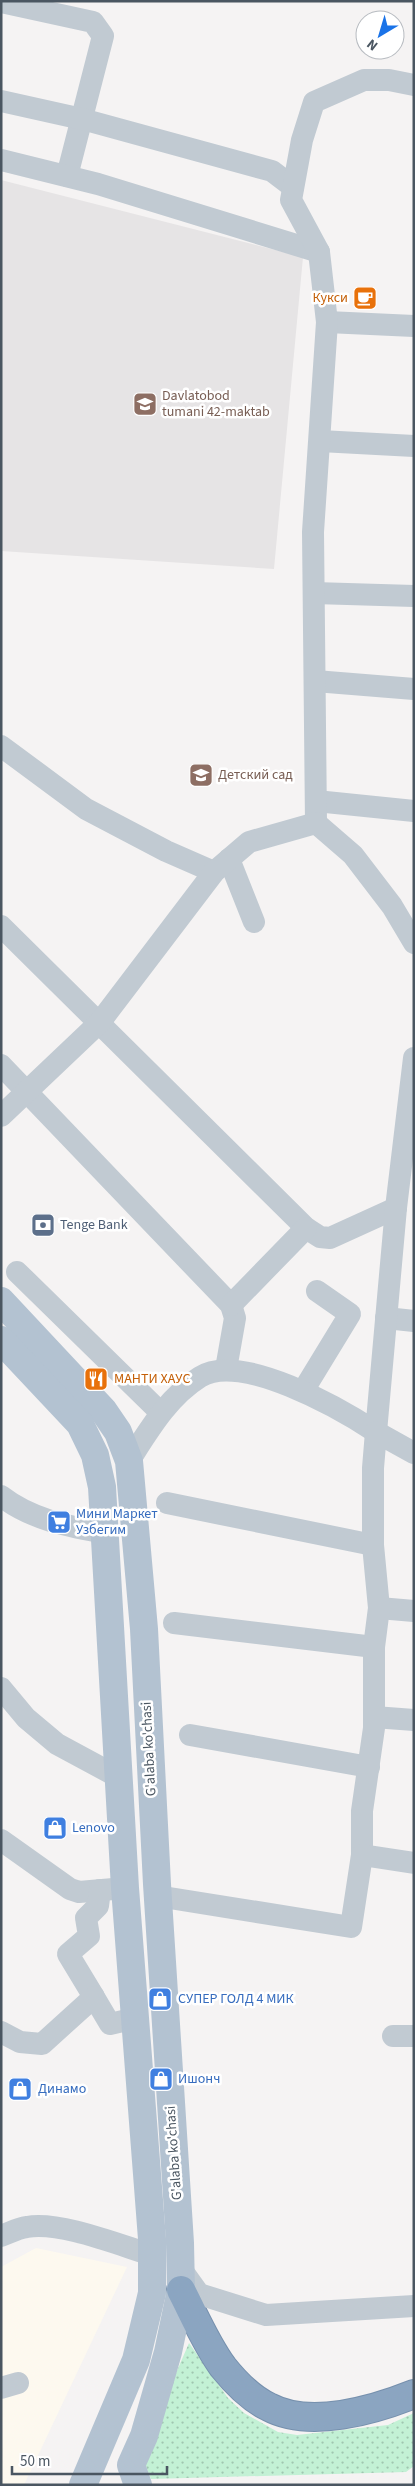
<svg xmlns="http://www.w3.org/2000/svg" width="415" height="2486" viewBox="0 0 415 2486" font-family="'Source Sans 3',sans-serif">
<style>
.commercial{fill:#fdf9ef}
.education{fill:#e6e4e5}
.grass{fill:url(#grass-dots)}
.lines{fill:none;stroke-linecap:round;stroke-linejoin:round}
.highway-casing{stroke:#7690ad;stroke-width:30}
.minor{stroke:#c1cad2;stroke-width:22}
.major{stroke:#b3c2d1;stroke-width:28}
.highway{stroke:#8ba5c1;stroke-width:28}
.labels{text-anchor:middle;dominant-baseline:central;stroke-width:5;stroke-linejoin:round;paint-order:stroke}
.food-label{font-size:14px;fill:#c56008;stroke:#fff;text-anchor:end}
.education-label{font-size:14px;fill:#785e54;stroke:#fff;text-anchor:start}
.service-label{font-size:14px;fill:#4e5e75;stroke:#fff;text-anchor:start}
.shop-label{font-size:14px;fill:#366cbe;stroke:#fff;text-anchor:start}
.street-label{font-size:14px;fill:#4a5661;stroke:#fff}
</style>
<defs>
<pattern id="grass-dots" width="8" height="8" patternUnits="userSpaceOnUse" patternTransform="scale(1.25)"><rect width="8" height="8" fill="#c3f1d5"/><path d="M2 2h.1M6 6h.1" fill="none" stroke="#a0c6b0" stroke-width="1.8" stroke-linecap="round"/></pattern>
</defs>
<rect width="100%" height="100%" fill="#f5f3f3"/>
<polygon class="commercial" points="36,2248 127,2267 24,2485 1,2485 1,2267"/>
<polygon class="education" points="1,180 303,257 274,569 1,551"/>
<polygon class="grass" points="189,2343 228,2398 244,2413 278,2432 297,2435 388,2425 414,2413 414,2466 406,2472 151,2479 141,2454"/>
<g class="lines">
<g class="highway-casing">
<path id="highway" d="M181 2290C194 2315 206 2344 223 2367 235 2382 252 2399 269 2407 310 2429 374 2410 414 2394"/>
</g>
<g class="minor">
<polyline points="1,2 93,22 103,36 67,176"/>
<polyline points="1,101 82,119 272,171 293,187"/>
<polyline points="1,160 98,184 319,252"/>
<polyline points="327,322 414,326"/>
<polyline points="320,441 414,446"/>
<polyline points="314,593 414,596"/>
<polyline points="315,681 414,689"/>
<polyline points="1,746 86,809 166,851 214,872"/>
<polyline points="316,801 414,811"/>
<polyline points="316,823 313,532 327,322 319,252 291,200 302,140 314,102 364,80 389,80 414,85"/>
<polyline points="229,859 254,922"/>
<polyline points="1,926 306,1228 320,1237 330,1238 396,1208"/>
<polyline points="1,1065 231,1305 235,1318 226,1369"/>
<polyline points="1,1116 100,1022 214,872 249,842 316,823 353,855 392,906 414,943"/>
<polyline points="17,1272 160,1412"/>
<polyline points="231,1305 306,1228"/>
<polyline points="386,1318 414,1321"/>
<polyline points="303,1391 350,1314 317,1291"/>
<path d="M129 1461C149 1430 168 1397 200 1377 240 1351 341 1409 376 1432L396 1208 414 1058"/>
<path d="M1 1496C32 1520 68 1526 105 1533"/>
<polyline points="167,1503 373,1545"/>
<polyline points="379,1608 414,1611"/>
<polyline points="174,1623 374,1647"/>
<polyline points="1,1688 26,1718 57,1744 120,1778"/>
<polyline points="374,1717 414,1720"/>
<polyline points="190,1735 369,1767"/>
<polyline points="1,1840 70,1889 79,1892 125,1888"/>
<polyline points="362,1855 362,1811 374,1728 374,1647 379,1608 373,1545 373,1468 376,1432 414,1453"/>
<polyline points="157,1896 351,1927 362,1855 414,1863"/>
<polyline points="94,1997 68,1954 89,1936 86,1918 98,1906 100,1890"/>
<polyline points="1,2032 20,2042 42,2044 94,1997 110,2024 136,2018"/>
<polyline points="393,2036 414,2036"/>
<path d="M1 2236C9 2233 18 2228 27 2227 60 2221 119 2245 152 2255"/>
<polyline points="181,2269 199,2294 266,2315 414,2306"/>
<polyline points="1,2388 18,2383"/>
</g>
<g class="major">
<polyline points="1,1301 103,1410 118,1432 129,1461 144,1629 157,1884 180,2243 181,2290 168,2352 144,2436 131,2465 138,2485"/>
<polyline points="1,1340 80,1424 95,1455 102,1487 125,1888 152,2239 152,2293 136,2360 83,2485"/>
</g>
<use href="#highway" class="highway"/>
</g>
<defs>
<g id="cafe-square" transform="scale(1.25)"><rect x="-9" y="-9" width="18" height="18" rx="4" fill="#e8710a" stroke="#fff"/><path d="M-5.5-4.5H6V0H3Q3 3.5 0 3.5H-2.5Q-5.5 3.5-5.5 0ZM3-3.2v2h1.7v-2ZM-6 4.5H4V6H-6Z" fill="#fff"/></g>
<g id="school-square" transform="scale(1.25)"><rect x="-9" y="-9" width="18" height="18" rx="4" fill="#8d6e63" stroke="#fff"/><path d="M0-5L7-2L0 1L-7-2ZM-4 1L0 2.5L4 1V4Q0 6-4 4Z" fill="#fff"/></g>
<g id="bank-square" transform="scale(1.25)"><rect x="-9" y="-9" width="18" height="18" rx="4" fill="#5c6f8a" stroke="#fff"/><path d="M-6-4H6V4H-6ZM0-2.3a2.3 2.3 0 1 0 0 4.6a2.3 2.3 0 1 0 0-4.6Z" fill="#fff"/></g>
<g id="restaurant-square" transform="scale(1.25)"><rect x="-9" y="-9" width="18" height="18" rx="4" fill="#e8710a" stroke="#fff"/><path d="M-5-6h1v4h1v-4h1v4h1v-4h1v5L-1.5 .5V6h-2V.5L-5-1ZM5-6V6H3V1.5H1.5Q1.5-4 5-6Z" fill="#fff"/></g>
<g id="supermarket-square" transform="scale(1.25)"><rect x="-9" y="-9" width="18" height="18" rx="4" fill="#3f7fe0" stroke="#fff"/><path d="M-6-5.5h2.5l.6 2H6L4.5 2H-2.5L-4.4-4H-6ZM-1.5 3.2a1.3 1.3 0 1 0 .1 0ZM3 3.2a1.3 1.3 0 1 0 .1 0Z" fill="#fff"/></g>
<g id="shop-square" transform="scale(1.25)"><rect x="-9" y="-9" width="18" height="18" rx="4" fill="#3f7fe0" stroke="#fff"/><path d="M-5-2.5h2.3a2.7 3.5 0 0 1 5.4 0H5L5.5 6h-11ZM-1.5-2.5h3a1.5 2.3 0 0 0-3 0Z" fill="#fff"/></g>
</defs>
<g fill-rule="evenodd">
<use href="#cafe-square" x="365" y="298"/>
<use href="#school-square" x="145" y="404"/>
<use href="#school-square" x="201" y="775"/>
<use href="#bank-square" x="43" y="1225"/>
<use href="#restaurant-square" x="96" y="1379"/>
<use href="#supermarket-square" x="59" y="1522"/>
<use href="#shop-square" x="55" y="1828"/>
<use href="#shop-square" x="160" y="1999"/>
<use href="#shop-square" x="161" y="2079"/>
<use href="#shop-square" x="20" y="2089"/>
</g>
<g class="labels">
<g class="food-label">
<text x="348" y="298">Кукси</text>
<text x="114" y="1379" text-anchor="start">МАНТИ ХАУС</text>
</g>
<g class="education-label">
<text x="162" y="396">Davlatobod<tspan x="162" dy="16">tumani 42-maktab</tspan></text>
<text x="218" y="775">Детский сад</text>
</g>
<g class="service-label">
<text x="60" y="1225">Tenge Bank</text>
</g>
<g class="shop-label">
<text x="76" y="1514">Мини Маркет<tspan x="76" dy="16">Узбегим</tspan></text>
<text x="72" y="1828">Lenovo</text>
<text x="178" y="1999">СУПЕР ГОЛД 4 МИК</text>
<text x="178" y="2079">Ишонч</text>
<text x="38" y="2089">Динамо</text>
</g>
<g class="street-label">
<text transform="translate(149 1749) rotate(-93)">G'alaba ko'chasi</text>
<text transform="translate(174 2153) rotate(-94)">G'alaba ko'chasi</text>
</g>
</g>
<rect width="415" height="2486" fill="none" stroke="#4a5661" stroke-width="5"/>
<g transform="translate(380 35) rotate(218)"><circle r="24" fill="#ffffff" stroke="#b7bbc0"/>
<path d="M0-4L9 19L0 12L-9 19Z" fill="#1a73e8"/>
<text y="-8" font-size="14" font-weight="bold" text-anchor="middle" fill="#4a5661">N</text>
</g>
<path d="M12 2466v8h155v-8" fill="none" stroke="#4a5661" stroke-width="2.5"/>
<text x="20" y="2466" font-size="15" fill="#4a5661" stroke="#ffffff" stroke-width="4" paint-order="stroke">50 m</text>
</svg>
